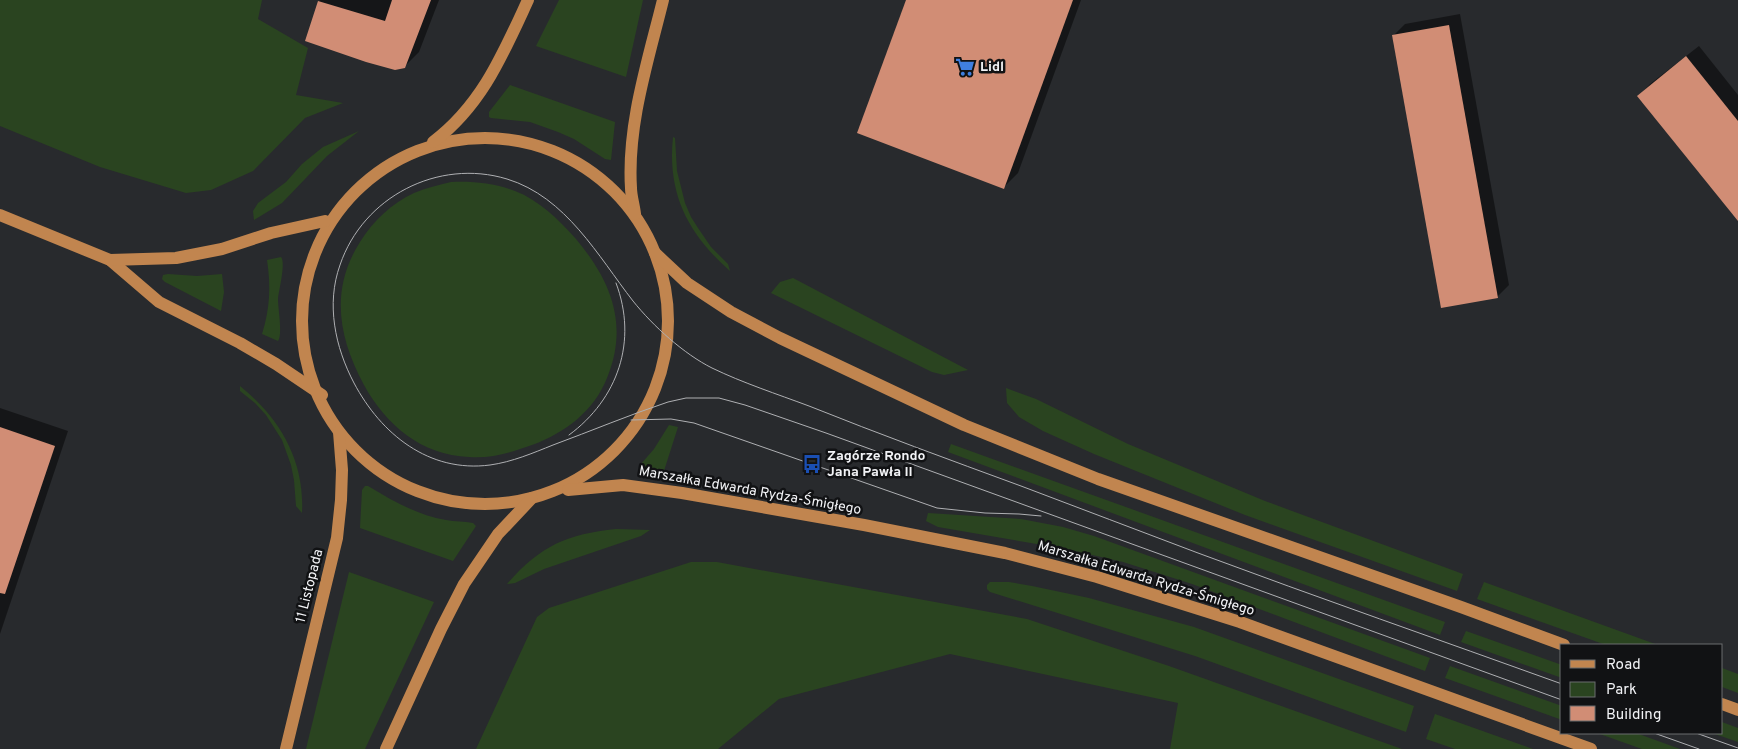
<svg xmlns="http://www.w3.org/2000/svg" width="1738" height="749" viewBox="0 0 1738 749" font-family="Overpass,sans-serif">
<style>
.green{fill:#2a4420}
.shadow{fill:#0007}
.building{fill:#d18d75}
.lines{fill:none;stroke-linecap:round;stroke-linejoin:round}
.secondary{stroke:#c1854f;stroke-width:12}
.tram{stroke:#afb0b3;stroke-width:1}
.labels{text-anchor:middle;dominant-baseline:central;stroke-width:5;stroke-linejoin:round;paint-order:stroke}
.poi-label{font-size:14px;font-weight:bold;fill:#f2f3f6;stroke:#111214;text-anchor:start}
.street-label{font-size:14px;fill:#f2f3f6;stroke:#111214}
</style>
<rect width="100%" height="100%" fill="#282a2d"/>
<g class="green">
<polygon points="0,0 262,0 258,19 308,48 296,95 343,103 305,118 253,171 211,190 186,193 100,167 0,126"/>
<polygon points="559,0 643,0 626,77 536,46"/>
<polygon points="510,85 615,122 611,160 605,159 574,139 558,132 530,122 491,118 489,117 489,112"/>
<polygon points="359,131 327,156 282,203 254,220 253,211 258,203 286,182 302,164 323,147"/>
<path d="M673 137 675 138 677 171 685 203 691 217 698 228 711 247 728 264 730 271C688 234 667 194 673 137Z"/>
<path d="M451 182C473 181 495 183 515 191 539 200 559 220 576 239 611 281 629 324 607 378 594 411 565 433 532 445 512 452 491 459 469 457 421 455 386 425 364 385 338 337 330 289 360 242 374 220 391 204 414 193 426 188 439 185 451 182Z"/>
<path d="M281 257C286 263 279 289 278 299 278 309 283 335 278 341L262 334C270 309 271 286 267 260Z"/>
<polygon points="168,274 197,276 222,274 224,292 221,311 165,282 162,279 163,275"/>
<polygon points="793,278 968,370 944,375 932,372 771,293 780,282"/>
<path d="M240 386C280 418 305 461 302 513L296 506 294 480 291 465 282 440 266 415 255 403 240 391Z"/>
<polygon points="1006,388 1036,399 1128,444 1265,501 1463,574 1457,591 1245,515 1094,454 1043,431 1019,417 1007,403"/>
<polygon points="669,425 678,427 663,474 641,469 641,464 654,449"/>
<polygon points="951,444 1445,622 1440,635 948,452"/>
<path d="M365 486H368C393 501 417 515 446 520 455 522 464 521 473 523L476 526 453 561 360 528 362 490Z"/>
<polygon points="928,513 1021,519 1063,527 1094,536 1430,658 1425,671 1192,584 1123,562 1066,549 938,527 926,521"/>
<path d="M616 529 650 530 641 536 544 569 515 583 507 584C540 546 567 534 616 529Z"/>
<polygon points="691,562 717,562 1027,619 1169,666 1402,749 1170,749 1178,703 950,654 779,699 718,749 476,749 537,617 549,608"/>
<polygon points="349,572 434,602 365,749 306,749"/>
<polygon points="990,582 1009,582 1032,586 1089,598 1194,627 1414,706 1406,732 1195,656 990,592 987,589 987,585"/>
<polygon points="1484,582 1658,645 1606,645 1477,599"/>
<polygon points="1466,631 1562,665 1562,678 1461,642"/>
<polygon points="1450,666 1562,706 1562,720 1445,678"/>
<polygon points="1722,668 1738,674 1738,693 1722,687"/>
<polygon points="1435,714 1533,749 1455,749 1426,739"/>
<polygon points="1722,722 1738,728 1738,742 1712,733 1722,733"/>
<polygon points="1597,733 1636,733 1680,749 1642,749"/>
</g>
<g class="shadow">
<polygon points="320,0 439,0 419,52 404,67 319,2"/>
<polygon points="907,0 1081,0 1018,173 1004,187"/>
<polygon points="1460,14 1509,285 1497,297 1394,35 1405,24"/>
<polygon points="1699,46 1738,95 1738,219 1639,96 1650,84"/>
<polygon points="0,408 68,431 0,634"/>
</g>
<g class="building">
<polygon points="392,0 431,0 405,68 395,70 366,62 305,41 318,1 385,21"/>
<polygon points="906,0 1073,0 1004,189 857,133"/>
<polygon points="1449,25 1498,298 1441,308 1392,35"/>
<polygon points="1686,56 1738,121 1738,221 1637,96"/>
<polygon points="0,427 55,446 5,594 0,593"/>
</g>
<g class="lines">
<g class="secondary">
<circle cx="485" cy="321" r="183"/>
<path d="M433 142C482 105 503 54 528 0"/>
<path d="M635 214C634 205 631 196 631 188 627 125 648 61 663 0"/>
<polyline points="0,215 110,260 159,302 240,343 276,364 322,395"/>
<polyline points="655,253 687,283 731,312 780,338 964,425 1098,479 1461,607 1564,645"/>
<polyline points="110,260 176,258 222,249 271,233 325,221"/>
<polyline points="568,490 623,485 682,493 864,525 1005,553 1097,577 1240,622 1591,749"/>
<polyline points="1722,704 1738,710"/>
<polyline points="286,749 337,538 341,500 342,470 339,432"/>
<polyline points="386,749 441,629 464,584 498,534 532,498"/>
</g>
<g class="tram">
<polyline points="631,420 671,419 694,423 937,508 985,513 1019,514 1041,516"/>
<path d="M569 435C618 399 638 341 616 283"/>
<path d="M1562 684C1440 640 1319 598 1198 553 1139 531 1080 508 1021 486 950 460 879 434 809 406 777 394 743 383 712 368 684 354 653 326 633 301 598 256 566 197 507 179 438 158 363 197 340 265 326 304 335 347 354 383 381 434 429 473 490 465 512 462 533 453 553 445 591 431 629 415 668 402L686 398H719L745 405 826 433 1562 700"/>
<polyline points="1654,733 1699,749"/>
<polyline points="1696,733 1738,748"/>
</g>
</g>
<defs>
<g id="supermarket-bare" transform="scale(1.5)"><path d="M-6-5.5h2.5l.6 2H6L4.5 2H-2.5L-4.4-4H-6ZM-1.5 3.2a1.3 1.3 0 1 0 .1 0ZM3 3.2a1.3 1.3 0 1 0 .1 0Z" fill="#3f7fe0" stroke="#111214" stroke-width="2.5" paint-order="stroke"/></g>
<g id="bus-bare" transform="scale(1.5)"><path d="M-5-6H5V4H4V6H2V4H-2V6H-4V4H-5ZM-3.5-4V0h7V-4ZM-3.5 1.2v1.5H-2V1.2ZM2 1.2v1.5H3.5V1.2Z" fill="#1a4fb4" stroke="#111214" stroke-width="2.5" paint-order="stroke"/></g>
</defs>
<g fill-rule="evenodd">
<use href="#supermarket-bare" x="965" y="67"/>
<use href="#bus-bare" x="812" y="464"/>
</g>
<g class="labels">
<g class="poi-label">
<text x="980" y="67">Lidl</text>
<text x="827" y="456">Zagórze Rondo<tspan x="827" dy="16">Jana Pawła II</tspan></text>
</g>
<g class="street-label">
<text transform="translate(750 491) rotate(10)">Marszałka Edwarda Rydza-Śmigłego</text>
<text transform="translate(1146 579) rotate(17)">Marszałka Edwarda Rydza-Śmigłego</text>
<text transform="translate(310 586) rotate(-76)">11 Listopada</text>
</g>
</g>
<rect x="1560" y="644" width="162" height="90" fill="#111214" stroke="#6b6c6e"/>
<rect x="1570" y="660" width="25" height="8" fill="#c1854f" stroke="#6b6c6e"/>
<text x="1606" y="669" font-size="15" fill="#f2f3f6">Road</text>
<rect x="1570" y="682" width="25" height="15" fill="#2a4420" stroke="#6b6c6e"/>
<text x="1606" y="694" font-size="15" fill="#f2f3f6">Park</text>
<rect x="1570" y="706" width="25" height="15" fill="#d18d75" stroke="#6b6c6e"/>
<text x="1606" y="719" font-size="15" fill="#f2f3f6">Building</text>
</svg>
